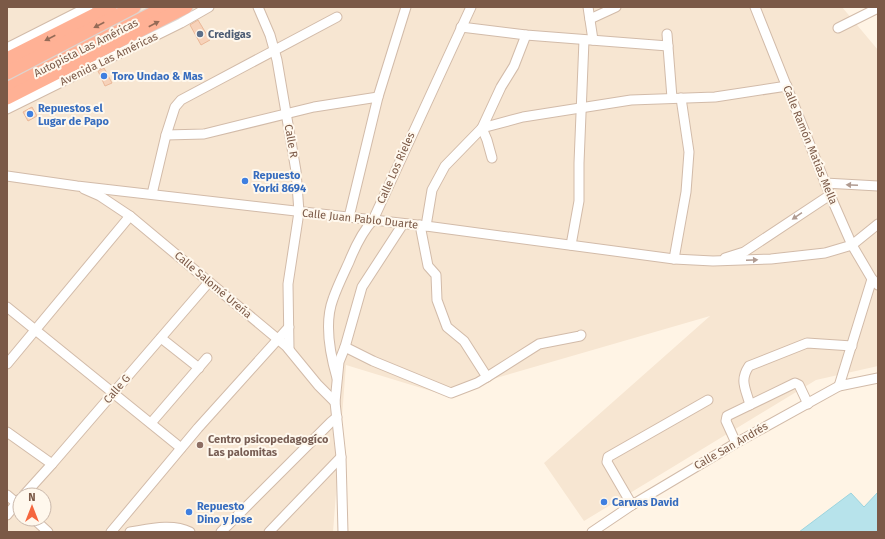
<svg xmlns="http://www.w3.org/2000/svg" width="885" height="539" viewBox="0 0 885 539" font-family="'Fira Sans',sans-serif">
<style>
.residential{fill:#f7e6d2;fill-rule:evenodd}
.water{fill:#b7e3eb;stroke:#9cd4de}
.building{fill:#f7d2b9;stroke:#ebb898}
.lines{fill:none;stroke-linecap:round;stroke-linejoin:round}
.minor-casing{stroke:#d2bba9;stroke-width:11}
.highway-casing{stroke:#ddd4cf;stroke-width:15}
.minor{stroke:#fff;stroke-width:9}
.highway{stroke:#ffb195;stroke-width:13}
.oneway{fill:#956b57}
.oneway2{fill:#b09b91}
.service-dot{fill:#5c6f8a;stroke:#fff8ed;stroke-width:1.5}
.shop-dot{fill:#3f7fe0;stroke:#fff8ed;stroke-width:1.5}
.education-dot{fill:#8d6e63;stroke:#fff8ed;stroke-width:1.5}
.labels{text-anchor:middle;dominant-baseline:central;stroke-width:4;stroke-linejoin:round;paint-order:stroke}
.service-label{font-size:11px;font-weight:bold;fill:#4e5e75;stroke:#fff8ed;text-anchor:start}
.street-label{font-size:11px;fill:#7b5947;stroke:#fff8ed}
.shop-label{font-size:11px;font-weight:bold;fill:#366cbe;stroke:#fff8ed;text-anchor:start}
.education-label{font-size:11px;font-weight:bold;fill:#785e54;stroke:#fff8ed;text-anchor:start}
</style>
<rect width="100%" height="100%" fill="#fff4e5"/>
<g class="residential">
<polygon points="7,7 157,7 7,87"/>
<path d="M191 7H842L878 50V366L816 380 584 521 544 463 710 316 441 394 346 365 333 532H7V105ZM20 495H44V519H20Z"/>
</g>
<polygon class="water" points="878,492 878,532 799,532 851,493 864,507"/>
<g class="building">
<polygon points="198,20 210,40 201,45 190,25"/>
<polygon points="104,68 112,83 105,86 98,71"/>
<polygon points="32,107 37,116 28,121 23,112"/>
</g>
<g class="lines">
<g class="minor-casing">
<g id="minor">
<polyline points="258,7 270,35 277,60 296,171 299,212 288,284 289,349"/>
<polyline points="588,7 593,40"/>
<polyline points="755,7 830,195 852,245 872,279 878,285"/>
<polyline points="590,19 616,7"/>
<polyline points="461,27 526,35 668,46"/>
<polyline points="838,28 878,8"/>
<polyline points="667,34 672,98"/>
<polyline points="7,48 88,7"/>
<polyline points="7,109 181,23 209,7"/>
<polyline points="482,128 523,117 631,100 715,97 787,86"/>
<polyline points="482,128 487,140 492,158"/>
<polyline points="166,135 204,134 314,107 378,97"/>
<polyline points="7,176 77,186 426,226 674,259 713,261 771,259 825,253 852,245 878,224"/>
<polyline points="825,183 878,186"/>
<polyline points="84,189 100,196 130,216 286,346 318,385 335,402"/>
<polyline points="152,194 166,135 175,107 181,100 337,17"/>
<polyline points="349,217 378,97 406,7"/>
<polyline points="420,225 428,266 436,275 437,300 447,327 464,341 487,377"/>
<polyline points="426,226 432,190 445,166 482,128 501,87 514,66 526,35"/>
<polyline points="571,245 579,201 579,163 584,40"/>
<polyline points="725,258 744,252 830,195"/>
<polyline points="674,259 686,192 689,152 681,98"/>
<polyline points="7,307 181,448"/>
<polyline points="161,338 199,368"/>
<polyline points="345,347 373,361 451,393 477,383 487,377 539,344 580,336 581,335"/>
<polyline points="7,364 130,216"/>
<path d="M337 378C330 354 324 323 333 299 337 287 343 275 349 262 355 247 362 232 373 220L471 7"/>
<polyline points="839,386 872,279"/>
<path d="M750 405C746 389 739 381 749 366L807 343 852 346"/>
<polyline points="151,423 207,358"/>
<polyline points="7,432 52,464"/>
<polyline points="736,443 726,421 727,416 795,383 799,385 808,404"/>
<polyline points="7,495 20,506"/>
<polyline points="24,495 52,464 209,282"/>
<polyline points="632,505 607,462 608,457 708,400"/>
<polyline points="7,515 20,499"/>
<polyline points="34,519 48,532"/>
<polyline points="111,532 198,428 289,327"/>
<path d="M130 532C149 529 172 523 190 532"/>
<polyline points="221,532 331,422 337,417"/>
<polyline points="269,532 341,457"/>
<polyline points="343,532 341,457 335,402 339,362 345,347 362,287 403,224"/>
<polyline points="592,532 632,505 736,443 839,386 878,378"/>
</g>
</g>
<g class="highway-casing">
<g id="highway">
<polyline points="7,59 110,7"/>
<polyline points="7,73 134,7"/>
<polyline points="7,89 165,7"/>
<polyline points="7,98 186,7"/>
</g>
</g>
<use href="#minor" class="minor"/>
<use href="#highway" class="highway"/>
</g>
<defs><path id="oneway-solid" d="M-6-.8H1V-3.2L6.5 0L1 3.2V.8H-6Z"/></defs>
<g class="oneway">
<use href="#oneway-solid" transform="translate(154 24) rotate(-28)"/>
<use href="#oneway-solid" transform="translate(99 25) rotate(152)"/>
<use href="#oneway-solid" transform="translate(50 38) rotate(153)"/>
</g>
<g class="oneway2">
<use href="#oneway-solid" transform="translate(852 185) rotate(-177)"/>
<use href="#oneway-solid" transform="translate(797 216) rotate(146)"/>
<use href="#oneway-solid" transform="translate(752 260) rotate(-2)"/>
</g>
<circle class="service-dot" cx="200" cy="34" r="4"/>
<g class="shop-dot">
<circle cx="104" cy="76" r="4"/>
<circle cx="30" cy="114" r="4"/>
<circle cx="245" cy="181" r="4"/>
<circle cx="604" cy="502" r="4"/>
<circle cx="189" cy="512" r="4"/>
</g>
<circle class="education-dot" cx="200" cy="445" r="4"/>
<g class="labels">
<g class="service-label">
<text x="208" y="34">Credigas</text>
</g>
<g class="street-label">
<text transform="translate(86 48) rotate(-27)">Autopista Las Américas</text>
<text transform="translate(109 59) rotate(-26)">Avenida Las Américas</text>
<text transform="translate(291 141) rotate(80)">Calle R</text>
<text transform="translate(810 145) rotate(68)">Calle Ramón Matías Mella</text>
<text transform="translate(396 168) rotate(-66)">Calle Los Rieles</text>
<text transform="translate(360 219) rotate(6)">Calle Juan Pablo Duarte</text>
<text transform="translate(213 285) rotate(40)">Calle Salomé Ureña</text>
<text transform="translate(117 389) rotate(-49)">Calle G</text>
<text transform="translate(731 446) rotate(-30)">Calle San Andrés</text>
</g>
<g class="shop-label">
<text x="112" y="76">Toro Undao &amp; Mas</text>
<text x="38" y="108">Repuestos el<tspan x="38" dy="13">Lugar de Papo</tspan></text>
<text x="253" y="175">Repuesto<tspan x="253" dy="13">Yorki 8694</tspan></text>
<text x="612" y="502">Carwas David</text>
<text x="197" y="506">Repuesto<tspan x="197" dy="13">Dino y Jose</tspan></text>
</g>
<g class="education-label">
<text x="208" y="439">Centro psicopedagogíco<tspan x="208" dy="13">Las palomitas</tspan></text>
</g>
</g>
<rect width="885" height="539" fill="none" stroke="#7b5947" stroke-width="16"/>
<g transform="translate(32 507)"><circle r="19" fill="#fff8ed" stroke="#cab8ab"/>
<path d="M0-3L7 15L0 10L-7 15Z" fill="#f5663d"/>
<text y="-6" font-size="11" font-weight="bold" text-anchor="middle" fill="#7b5947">N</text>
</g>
</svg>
